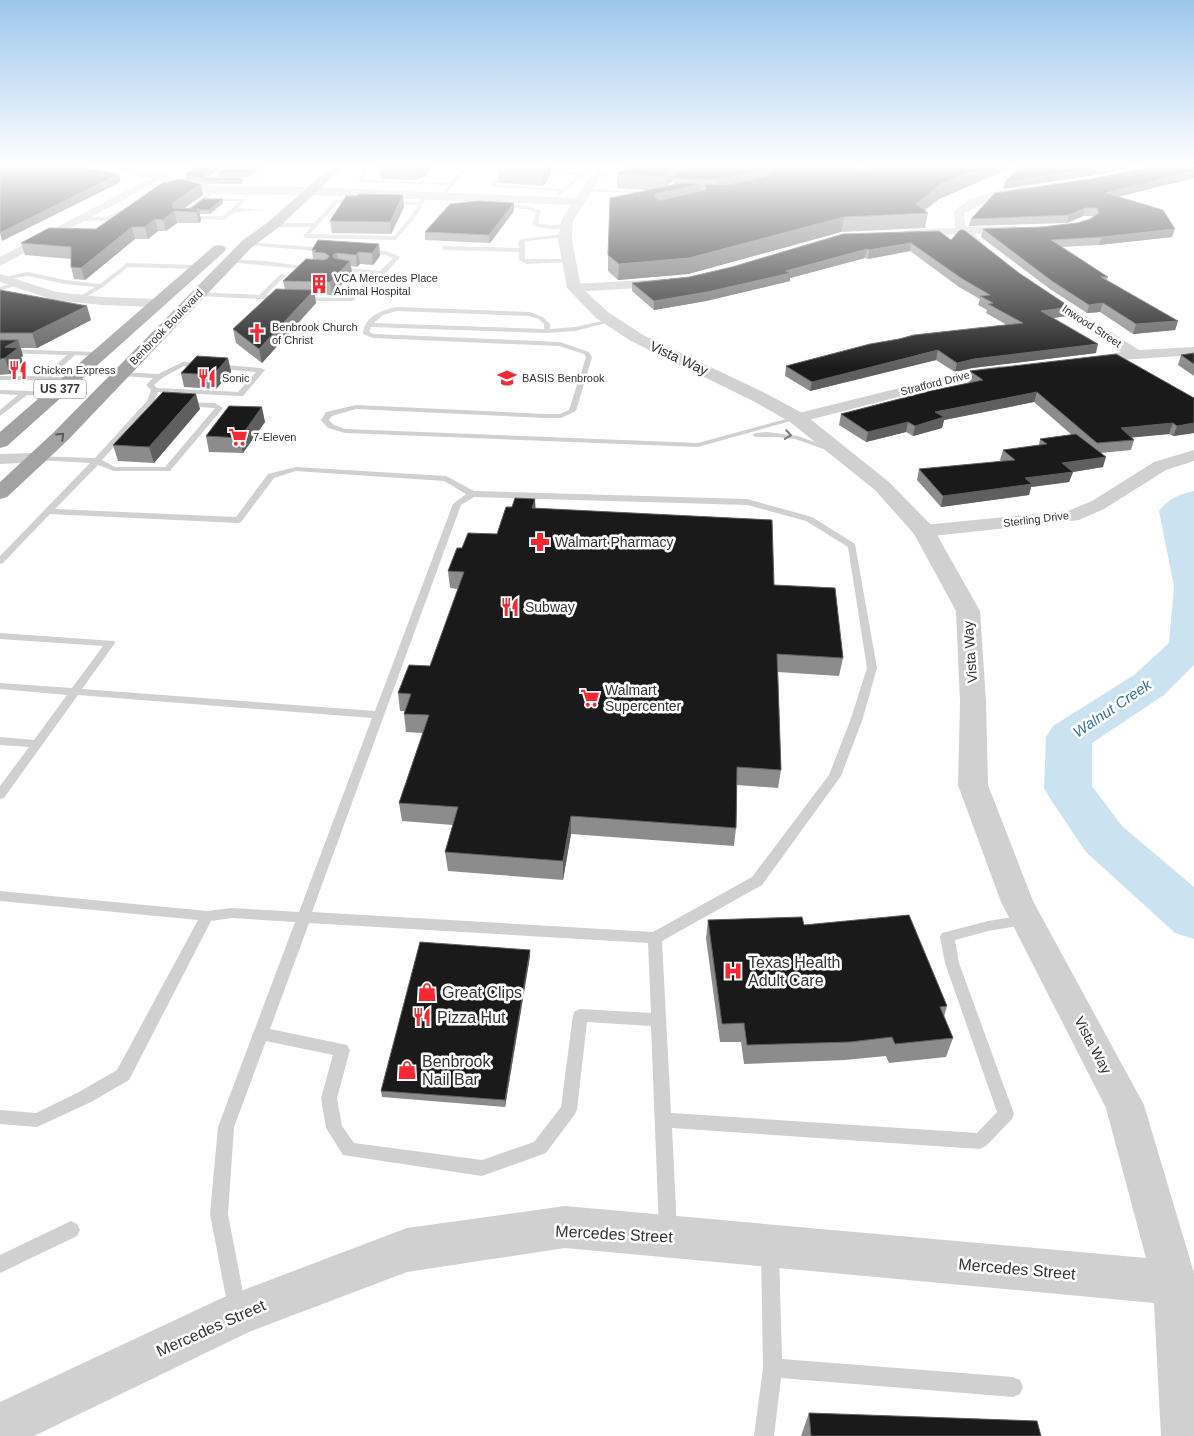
<svg xmlns="http://www.w3.org/2000/svg" width="1194" height="1436" viewBox="0 0 1194 1436" font-family="Helvetica,sans-serif">
<style>
.lines{fill:none;stroke-linecap:round;stroke-linejoin:round}
.river{fill:#cbe2f1;fill-rule:evenodd}
.service{fill:#d0d0d0;fill-rule:evenodd}
.minor{fill:#d0d0d0;fill-rule:evenodd}
.tertiary{fill:#d0d0d0;fill-rule:evenodd}
.trunk{fill:#a2a2a2;fill-rule:evenodd}
.wall{fill:#8c8c8c;fill-rule:evenodd}
.shaded-wall{fill:#5f5f5f}
.building{fill:#1a1a1a;stroke:#5f5f5f}
.oneway{stroke:#7a7a7a}
.oneway2{stroke:#5a5a5a}
.labels{text-anchor:middle;dominant-baseline:central;stroke-width:5;stroke-linejoin:round;paint-order:stroke}
.far-poi-label{font-size:11px;fill:#333;stroke:#fff;text-anchor:start}
.far-street-label{font-size:11px;fill:#333;stroke:#fff}
.shield{fill:#fff;stroke:#707070;stroke-width:1}
.shield-label{font-size:12px;font-weight:bold;fill:#333}
.street-label{font-size:14px;fill:#333;stroke:#fff}
.poi-label{font-size:14px;fill:#333;stroke:#fff;text-anchor:start}
.water-label{font-size:15px;font-style:italic;fill:#36759f;stroke:#fff}
.near-poi-label{font-size:16px;fill:#333;stroke:#fff;text-anchor:start}
.near-street-label{font-size:16px;fill:#333;stroke:#fff}
</style>
<rect width="100%" height="100%" fill="#fff"/>
<g class="lines">
<path class="river" d="M1194 491V665L1164 695 1092 743V786L1122 826 1194 887V939L1175 933 1086 852 1051 800 1044 788 1046 737 1053 726 1134 675 1169 643 1174 586 1159 511C1168 499 1180 494 1194 491Z"/>
<g class="service">
<polygon points="170,167 174,167 160,178 156,178 156,176"/>
<polygon points="225,167 229,167 201,189 197,189 197,187"/>
<polygon points="268,167 272,167 253,181 226,180 250,179"/>
<polygon points="414,167 468,168 443,197 441,196 448,185 359,182 357,181 363,172 332,169 334,168 368,170 362,180 450,183 462,169"/>
<polygon points="591,167 595,167 559,195 557,194 559,191 489,186 509,169 511,171 495,185 563,189 580,175 541,172 539,170 583,173"/>
<path d="M214 189 216 191 207 198 244 199 246 200 238 208 266 210 235 212 224 220 177 218V216ZM203 201H240L223 216H184Z"/>
<polygon points="586,189 652,192 654,193 652,194 584,191"/>
<polygon points="424,194 428,195 416,217 395,240 306,238 303,236 311,227 273,227 270,225 273,223 314,223 335,200 357,200 359,203 338,203 310,234 394,236 412,215 418,205 390,205 388,202 419,202"/>
<path d="M499 204 528 206 541 211 538 223C548 227 560 223 569 226 558 231 542 230 532 224L536 213 527 209 497 207Z"/>
<polygon points="122,209 124,212 108,221 81,221 78,219 81,217 107,217"/>
<polygon points="565,234 567,237 525,241 525,259 571,259 569,262 527,264 519,260 519,252 445,250 442,248 445,246 519,248 518,242 521,239"/>
<polygon points="247,242 326,248 329,250 326,252 245,245"/>
<polygon points="363,251 387,251 400,257 386,273 380,275 337,270 339,267 380,271 393,258 386,255 365,254"/>
<polygon points="230,259 266,261 316,268 313,270 228,262"/>
<polygon points="127,263 198,265 201,267 198,269 128,267 103,287 79,301 77,300 77,298 95,287 65,284 28,276 0,280 0,278 28,272 65,280 100,284"/>
<polygon points="281,274 286,275 266,295 283,297 284,298 281,300 197,296 194,294 197,292 259,295"/>
<polygon points="366,281 369,283 353,301 302,301 299,299 302,297 349,298"/>
<polygon points="14,283 19,284 0,291 0,287"/>
<path d="M397 307 530 312 543 317 550 324V329L575 327 611 319 614 321 575 331 547 333 371 327 369 332 374 334 560 342 589 352 592 357 576 411 561 418H545L356 409 332 416 329 420 334 425 345 429 698 443 797 416 801 418 698 447 345 433 328 428 321 420 326 412 356 405 545 414H560L569 410 586 357 584 354 559 346 373 338 363 334C364 317 381 310 397 307ZM397 311 529 316 539 319 544 324V329L374 323 383 315Z"/>
<polygon points="0,349 98,352 101,354 98,356 75,355 51,377 74,377 74,381 0,380 0,376 43,376 67,355 0,353"/>
<path d="M183 362 261 368 265 370 243 396H240L158 392 155 400 170 401V405L153 404 102 460 115 467H165L215 408 183 406H180V402L215 403 223 408 170 471H114L98 465 55 509 236 517 268 474 296 467 446 476 474 491 747 499 812 517 855 544 877 668 862 721 841 776 762 885 662 941 671 1113 977 1133 997 1112 945 963 940 937 942 933 988 921 1025 915 1030 916 1032 920 1030 924 988 931 955 940 959 963 1014 1114 1012 1119 986 1146 980 1149 672 1128 677 1230 674 1236 668 1239 662 1236 659 1230 651 1026 587 1022 577 1109 575 1114 546 1153 482 1176 343 1155 326 1128 321 1098 333 1055 266 1041 234 1127 228 1214 246 1308 243 1314 237 1317 231 1314 228 1308 210 1214 218 1127 295 922 232 918 211 921 129 1080 91 1102 37 1127 0 1124V1110L36 1113 79 1092 117 1070 198 920 0 901V891L207 911 232 908 299 912 372 718 78 695 4 798 0 799V786L29 747 0 745V737L34 740 67 695 0 689V683L72 688 103 646 0 639V633L114 641 115 643 82 689 375 711 453 504 466 494 444 481 296 471 274 478 241 522 238 523 50 514 3 563 0 564V556L90 463 36 460 32 458 33 456 95 458 147 401 151 390 146 385 153 378 121 376H118V372L158 374ZM184 366 256 372 238 392 157 388 154 385 162 378ZM474 497 747 505 806 521 848 547 867 668 850 721 829 775 752 877 653 932 312 912 461 505ZM309 923 648 943 651 1013 580 1009 575 1011 573 1015 561 1107 534 1142 482 1160 354 1143 342 1126 337 1098 350 1050 347 1045 270 1029Z"/>
<polygon points="0,390 54,392 58,394 54,396 27,395 0,416 0,410 18,395 0,394"/>
<polygon points="767,432 798,436 836,450 832,452 795,439 777,437 756,437 752,435 756,433"/>
<polygon points="71,1221 77,1224 80,1230 77,1236 0,1273 0,1255"/>
<polygon points="770,1244 776,1247 779,1253 782,1359 1013,1377 1020,1380 1023,1387 1020,1394 1013,1397 781,1378 774,1436 754,1436 763,1368 761,1253 764,1247"/>
</g>
<g class="minor">
<polygon points="158,174 162,175 162,179 0,266 0,257"/>
<path d="M1025 187 1030 190 1029 192 994 199 964 213 965 225 967 227 1015 226 1021 229 1019 231 974 234 981 241 975 244 971 243 961 234 908 236 902 233 908 230 955 228 954 212C970 193 1002 190 1025 187Z"/>
<polygon points="0,274 56,292 102,297 156,299 163,303 156,307 102,305 54,300 0,282"/>
<polygon points="663,279 667,280 669,283 667,286 574,292 568,288 574,284"/>
<polygon points="1041,288 1139,350 1194,347 1194,355 1121,360 1116,359 1114,356 1116,353 1121,352 1036,295 1035,292 1036,289"/>
<polygon points="1001,366 1006,367 1008,370 1006,373 972,378 797,423 791,421 789,418 791,415 972,370"/>
<polygon points="1194,450 1194,461 1166,470 1104,509 1079,520 924,537 917,535 915,531 917,527 924,525 1068,511 1092,501 1154,462"/>
<polygon points="36,453 42,454 45,458 42,462 0,464 0,454"/>
</g>
<path class="tertiary" d="M111 167H128L208 186 311 187 576 198C588 180 594 167 618 167L599 180 573 221 572 240 581 287 608 312 643 335 767 394 804 414 889 482 932 526 980 611 986 701 988 785 1033 901 1144 1105 1194 1273V1436H1161L1154 1303 565 1248 407 1272 249 1332 34 1436H0V1402L222 1298 407 1228 565 1206 1146 1258 1106 1108 1001 902 958 785 960 701 956 611 914 534 875 490 790 422 755 402 631 341 596 318 567 288 558 240 561 221 571 205 311 195 208 194 112 169Z"/>
<g class="trunk">
<polygon points="331,167 343,167 278,228 252,247 67,441 7,497 0,499 0,482 53,433 242,241 268,222"/>
<polygon points="219,245 224,246 226,249 224,252 7,446 0,448 0,432 214,246"/>
</g>
</g>
<g class="wall">
<polygon points="223,167 205,178 242,178 243,183 241,184 208,184 186,179 185,174"/>
<polygon points="225,167 263,167 249,177 219,177 218,173"/>
<polygon points="381,167 430,167 430,170 425,177 418,178 417,180 381,179 379,168"/>
<polygon points="498,167 557,167 555,169 551,169 551,175 543,186 499,183"/>
<path d="M628 167H1013L939 199 924 210 928 213 925 228 841 232 688 274 618 280 608 271V255L647 190 617 188V174ZM674 180V185L668 186 669 183Z"/>
<polygon points="1194,178 1118,197 1172,237 1099,245 1062,247 1108,277 1107,280 1178,321 1175,330 1133,334 1100,312 1087,313 1050,289 981,237 983,229 1042,227 1077,223 1090,219 1095,216 1083,216 1067,223 969,226 971,219"/>
<polygon points="201,184 203,195 184,209 190,209 223,203 210,214 200,214 201,221 199,223 177,223 166,231 158,231 148,239 135,239 85,280 74,279 71,267 71,259 25,255 21,243 96,229"/>
<polygon points="514,203 514,211 490,243 425,240 425,232"/>
<polygon points="404,207 391,234 332,233 330,221"/>
<polygon points="843,234 951,240 1019,273 1070,307 1067,316 1053,318 1096,353 972,368 955,372 936,360 810,391 785,376 786,366 1007,325 986,313 987,310 978,305 980,299 959,287 910,251 868,259 865,258 790,278 790,281 706,301 654,310 632,291 632,283 689,277 732,267"/>
<polygon points="379,244 380,256 373,265 360,264 357,267 351,266 352,273 332,295 314,295 316,303 262,363 236,343 233,329 285,289 283,281 313,259 312,250"/>
<polygon points="0,290 91,320 37,348 21,348 23,356 21,357 23,363 10,374 0,375"/>
<polygon points="1194,353 1194,376 1178,365 1181,355"/>
<polygon points="228,358 231,372 216,389 184,387 181,373"/>
<polygon points="970,371 1194,398 1194,433 1173,436 1169,434 1132,437 1134,440 1131,450 1101,453 1103,467 1073,472 1069,482 1031,487 1029,495 941,507 917,480 919,469 1001,462 1000,460 1003,450 1039,445 1040,439 1072,435 1034,402 944,420 942,428 913,436 906,432 866,442 839,425 841,414 970,383 968,381"/>
<polygon points="200,409 154,463 118,461 113,445"/>
<polygon points="265,422 243,453 209,452 206,436"/>
<polygon points="536,509 774,585 843,658 839,676 778,672 781,770 778,788 737,785 736,828 734,846 571,834 563,880 448,871 445,852 453,825 402,821 399,803 423,733 406,732 404,714 405,711 400,711 398,693 430,666 458,589 450,588 448,571 462,548 497,534"/>
<polygon points="708,920 804,925 947,1006 944,1017 953,1038 946,1057 889,1063 886,1056 845,1060 744,1064 741,1042 720,1042 706,938"/>
<polygon points="530,950 530,956 505,1107 382,1097 381,1091"/>
<polygon points="809,1413 1041,1436 801,1436"/>
</g>
<g class="shaded-wall">
<polygon points="215,167 223,167 204,179 203,175"/>
<polygon points="256,167 263,167 249,177 249,173"/>
<polygon points="425,167 430,167 430,170 425,177 418,178 417,180 416,169 417,168"/>
<polygon points="543,167 551,167 551,175 543,186"/>
<polygon points="674,167 698,167 674,178 674,180 669,183 665,191 665,177 670,169"/>
<polygon points="765,167 773,167 773,173 716,193 717,179"/>
<polygon points="867,167 888,167 866,177"/>
<polygon points="983,167 1013,167 939,199 920,214 916,204 941,184"/>
<polygon points="1104,167 1136,167 1095,175 1003,189 1005,182"/>
<polygon points="1194,171 1194,178 1104,200 1106,193"/>
<polygon points="119,174 121,182 2,241 0,233"/>
<polygon points="242,178 243,183 241,184 240,180"/>
<polygon points="201,184 203,195 180,211 174,211 177,223 166,231 163,220 173,208 173,203"/>
<polygon points="701,184 700,198 654,211 655,197 656,194"/>
<polygon points="403,195 404,207 391,234 390,222"/>
<polygon points="223,199 223,203 210,214 209,210"/>
<polygon points="514,203 514,211 490,243 489,235"/>
<polygon points="1085,208 1083,216 1067,223 1069,215"/>
<polygon points="199,209 201,221 199,223 196,212"/>
<polygon points="844,217 841,232 688,274 618,280 619,264"/>
<polygon points="155,219 158,231 148,239 145,227"/>
<polygon points="132,227 135,239 85,280 81,268"/>
<polygon points="1175,229 1172,237 1099,245 1102,237"/>
<polygon points="911,243 910,251 868,259 869,250"/>
<polygon points="379,244 380,256 373,265 372,253"/>
<polygon points="867,249 865,258 790,278 790,281 706,301 654,310 654,301 786,271"/>
<polygon points="358,252 360,264 357,267 356,255"/>
<polygon points="337,253 339,265 335,267 333,255"/>
<polygon points="350,261 352,273 332,295 330,282"/>
<polygon points="314,290 316,303 262,363 259,349"/>
<polygon points="1103,303 1100,312 1087,313 1089,305"/>
<polygon points="87,306 91,320 37,348 32,333"/>
<polygon points="1070,307 1067,316 1039,320 1041,311"/>
<polygon points="1178,321 1175,330 1133,334 1136,324"/>
<polygon points="18,340 23,356 21,357 23,363 10,374 5,358 5,347"/>
<polygon points="1098,344 1096,353 972,368 955,372 957,363 974,359"/>
<polygon points="938,350 936,360 810,391 812,382"/>
<polygon points="228,358 231,372 216,389 213,375"/>
<polygon points="1037,392 1034,402 944,420 942,428 913,436 915,426 935,412"/>
<polygon points="196,394 200,409 154,463 149,447"/>
<polygon points="262,407 265,422 243,453 240,438"/>
<polygon points="908,422 906,432 866,442 868,432"/>
<polygon points="1173,423 1169,434 1117,439 1121,428"/>
<polygon points="1194,423 1194,433 1173,436 1177,426"/>
<polygon points="1106,457 1103,467 1073,472 1069,482 1031,487 1029,495 941,507 943,496 1025,478 1062,463"/>
<polygon points="535,499 536,515 532,508"/>
<polygon points="571,816 571,834 563,880 563,861"/>
<polygon points="530,950 530,956 505,1107 505,1100"/>
</g>
<g class="building">
<polygon points="0,167 82,167 119,174 0,233"/>
<polygon points="196,167 215,167 203,175 205,178 242,178 240,180 207,180 185,174"/>
<polygon points="225,167 256,167 249,173 218,173"/>
<polygon points="381,167 425,167 417,168 416,169 379,168"/>
<polygon points="628,167 674,167 670,169 665,177 617,174"/>
<polygon points="688,167 765,167 762,169 739,176 717,179 674,178 676,174"/>
<polygon points="776,167 846,167 868,169 881,167 983,167 941,184 916,204 928,213 844,217 689,258 619,264 608,255 610,198 682,183 701,184 656,194 655,197 660,200 705,190 706,187 704,184 726,185 766,176"/>
<polygon points="1019,167 1104,167 1005,182"/>
<polygon points="1147,167 1194,167 1194,171 1106,193 1163,210 1175,229 1102,237 1051,240 1108,277 1101,277 1178,321 1136,324 1103,303 1089,305 1052,281 983,229 1042,227 1077,223 1090,219 1099,213 1097,208 1085,208 1069,215 971,219 995,193 1097,178"/>
<polygon points="181,179 201,184 173,203 173,208 199,209 196,212 174,211 163,220 155,219 145,227 132,227 81,268 71,267 71,247 21,243 49,228 96,229 162,183"/>
<polygon points="359,194 403,195 390,222 330,221 346,196 357,196"/>
<polygon points="203,199 223,199 209,210 199,210 199,209 190,209"/>
<polygon points="478,201 514,203 489,235 425,232 450,204"/>
<polygon points="960,230 964,230 1019,273 1070,307 1041,311 1098,344 974,359 957,363 938,350 812,382 786,366 870,344 899,339 914,335 1023,323 988,304 993,303 980,296 990,295 961,278 911,243 869,250 867,249 786,271 791,273 707,292 654,301 632,283 689,277 732,267 843,234 939,231 951,240"/>
<polygon points="318,240 379,244 372,253 358,252 356,255 337,253 333,255 334,258 350,261 330,282 283,281 306,259 324,260 328,258 329,256 325,253 314,252 316,250 312,250"/>
<polygon points="276,289 314,290 259,349 233,329"/>
<polygon points="0,290 87,306 32,333 0,333"/>
<polygon points="0,340 18,340 5,347 18,348 5,358 0,359"/>
<polygon points="1194,353 1194,364 1181,355"/>
<polygon points="1116,354 1194,398 1194,423 1177,426 1173,423 1121,428 1134,440 1097,443 1037,392 935,412 944,417 915,426 908,422 868,432 841,414 930,391 983,380 970,371"/>
<polygon points="197,356 228,358 213,375 181,373"/>
<polygon points="163,392 196,394 149,447 113,445"/>
<polygon points="229,406 262,407 240,438 206,436"/>
<polygon points="1076,434 1106,457 1062,463 1073,472 1025,478 1032,484 943,496 919,469 1015,460 1003,450 1047,444 1040,439"/>
<polygon points="515,498 535,499 532,508 772,520 774,585 835,588 843,658 777,654 781,770 737,767 736,828 571,816 563,861 445,852 458,807 399,803 429,715 404,714 411,694 398,693 409,665 430,666 464,572 448,571 457,548 462,548 468,533 497,534 506,507 512,507"/>
<polygon points="909,915 947,1006 940,1007 953,1038 895,1044 892,1037 850,1042 747,1045 744,1023 722,1024 708,920 802,917 804,925"/>
<polygon points="420,942 530,950 505,1100 381,1091"/>
<polygon points="809,1413 1037,1421 1041,1436 811,1436"/>
</g>
<defs><path id="oneway-chevron" d="M-2-3.5L2.5 0L-2 3.5" fill="none" stroke-width="1.6" stroke-linecap="round" stroke-linejoin="round" transform="scale(1.25)"/></defs>
<use class="oneway" href="#oneway-chevron" transform="translate(788 435) rotate(9)"/>
<use class="oneway2" href="#oneway-chevron" transform="translate(61 436) rotate(-44)"/>
<linearGradient id="sky" x2="0" y2="1"><stop stop-color="#9cc6ec"/><stop offset="0.45" stop-color="#fff"/><stop offset="1" stop-color="#fff" stop-opacity="0"/></linearGradient>
<rect width="1194" height="368" fill="url(#sky)"/>
<defs>
<g id="building-bare" transform="scale(1.5)"><path d="M-4-6H4V6H1V3H-1V6H-4ZM-2.5-4.3h1.7v1.8h-1.7ZM.8-4.3h1.7v1.8H.8ZM-2.5-1h1.7V.8h-1.7ZM.8-1h1.7V.8H.8Z" fill="#f72733" stroke="#fff" stroke-width="2.5" paint-order="stroke"/></g>
<g id="church-bare" transform="scale(1.5)"><path d="M-1.2-6h2.4v3.5h3.3v2.4h-3.3V6h-2.4V-.1h-3.3v-2.4h3.3Z" fill="#f72733" stroke="#fff" stroke-width="2.5" paint-order="stroke"/></g>
<g id="restaurant-bare" transform="scale(1.5)"><path d="M-5-6h1v4h1v-4h1v4h1v-4h1v5L-1.5 .5V6h-2V.5L-5-1ZM5-6V6H3V1.5H1.5Q1.5-4 5-6Z" fill="#f72733" stroke="#fff" stroke-width="2.5" paint-order="stroke"/></g>
<g id="school-bare" transform="scale(1.5)"><path d="M0-5L7-2L0 1L-7-2ZM-4 1L0 2.5L4 1V4Q0 6-4 4Z" fill="#f72733" stroke="#fff" stroke-width="2.5" paint-order="stroke"/></g>
<g id="supermarket-bare" transform="scale(1.5)"><path d="M-6-5.5h2.5l.6 2H6L4.5 2H-2.5L-4.4-4H-6ZM-1.5 3.2a1.3 1.3 0 1 0 .1 0ZM3 3.2a1.3 1.3 0 1 0 .1 0Z" fill="#f72733" stroke="#fff" stroke-width="2.5" paint-order="stroke"/></g>
<g id="pharmacy-bare" transform="scale(1.5)"><path d="M-2-6h4v4h4v4h-4v4h-4v-4h-4v-4h4Z" fill="#f72733" stroke="#fff" stroke-width="2.5" paint-order="stroke"/></g>
<g id="hospital-bare" transform="scale(1.5)"><path d="M-5-5h3v3.5h4V-5h3V5h-3V1.5h-4V5h-3Z" fill="#f72733" stroke="#fff" stroke-width="2.5" paint-order="stroke"/></g>
<g id="shop-bare" transform="scale(1.5)"><path d="M-5-2.5h2.3a2.7 3.5 0 0 1 5.4 0H5L5.5 6h-11ZM-1.5-2.5h3a1.5 2.3 0 0 0-3 0Z" fill="#f72733" stroke="#fff" stroke-width="2.5" paint-order="stroke"/></g>
</defs>
<g fill-rule="evenodd">
<use href="#building-bare" x="319" y="284"/>
<use href="#church-bare" x="257" y="333"/>
<use href="#restaurant-bare" x="18" y="370"/>
<use href="#restaurant-bare" x="207" y="378"/>
<use href="#school-bare" x="507" y="378"/>
<use href="#supermarket-bare" x="238" y="437"/>
<use href="#pharmacy-bare" x="540" y="542"/>
<use href="#restaurant-bare" x="510" y="607"/>
<use href="#supermarket-bare" x="590" y="698"/>
<use href="#hospital-bare" x="733" y="971"/>
<use href="#shop-bare" x="427" y="992"/>
<use href="#restaurant-bare" x="422" y="1017"/>
<use href="#shop-bare" x="407" y="1070"/>
</g>
<g class="labels">
<g class="far-poi-label">
<text x="334" y="278">VCA Mercedes Place<tspan x="334" dy="13">Animal Hospital</tspan></text>
<text x="272" y="327">Benbrook Church<tspan x="272" dy="13">of Christ</tspan></text>
<text x="33" y="370">Chicken Express</text>
<text x="222" y="378">Sonic</text>
<text x="522" y="378">BASIS Benbrook</text>
<text x="253" y="437">7-Eleven</text>
</g>
<g class="far-street-label">
<text transform="translate(1092 326) rotate(33)">Inwood Street</text>
<text transform="translate(166 327) rotate(-46)">Benbrook Boulevard</text>
<text transform="translate(935 383) rotate(-14)">Stratford Drive</text>
<text transform="translate(1036 519) rotate(-7)">Sterling Drive</text>
</g>
<rect class="shield" x="34" y="379.5" width="52" height="19" rx="4"/>
<g class="shield-label">
<text x="60" y="389">US 377</text>
</g>
<g class="street-label">
<text transform="translate(679 358) rotate(25)">Vista Way</text>
<text transform="translate(970 652) rotate(-94)">Vista Way</text>
<text transform="translate(1093 1045) rotate(62)">Vista Way</text>
</g>
<g class="poi-label">
<text x="555" y="542">Walmart Pharmacy</text>
<text x="525" y="607">Subway</text>
<text x="605" y="690">Walmart<tspan x="605" dy="16">Supercenter</tspan></text>
</g>
<g class="water-label">
<text transform="translate(1112 708) rotate(-34)">Walnut Creek</text>
</g>
<g class="near-poi-label">
<text x="748" y="962">Texas Health<tspan x="748" dy="18">Adult Care</tspan></text>
<text x="442" y="992">Great Clips</text>
<text x="437" y="1017">Pizza Hut</text>
<text x="422" y="1061">Benbrook<tspan x="422" dy="18">Nail Bar</tspan></text>
</g>
<g class="near-street-label">
<text transform="translate(614 1234) rotate(3)">Mercedes Street</text>
<text transform="translate(1017 1269) rotate(5)">Mercedes Street</text>
<text transform="translate(211 1328) rotate(-24)">Mercedes Street</text>
</g>
</g>
</svg>
